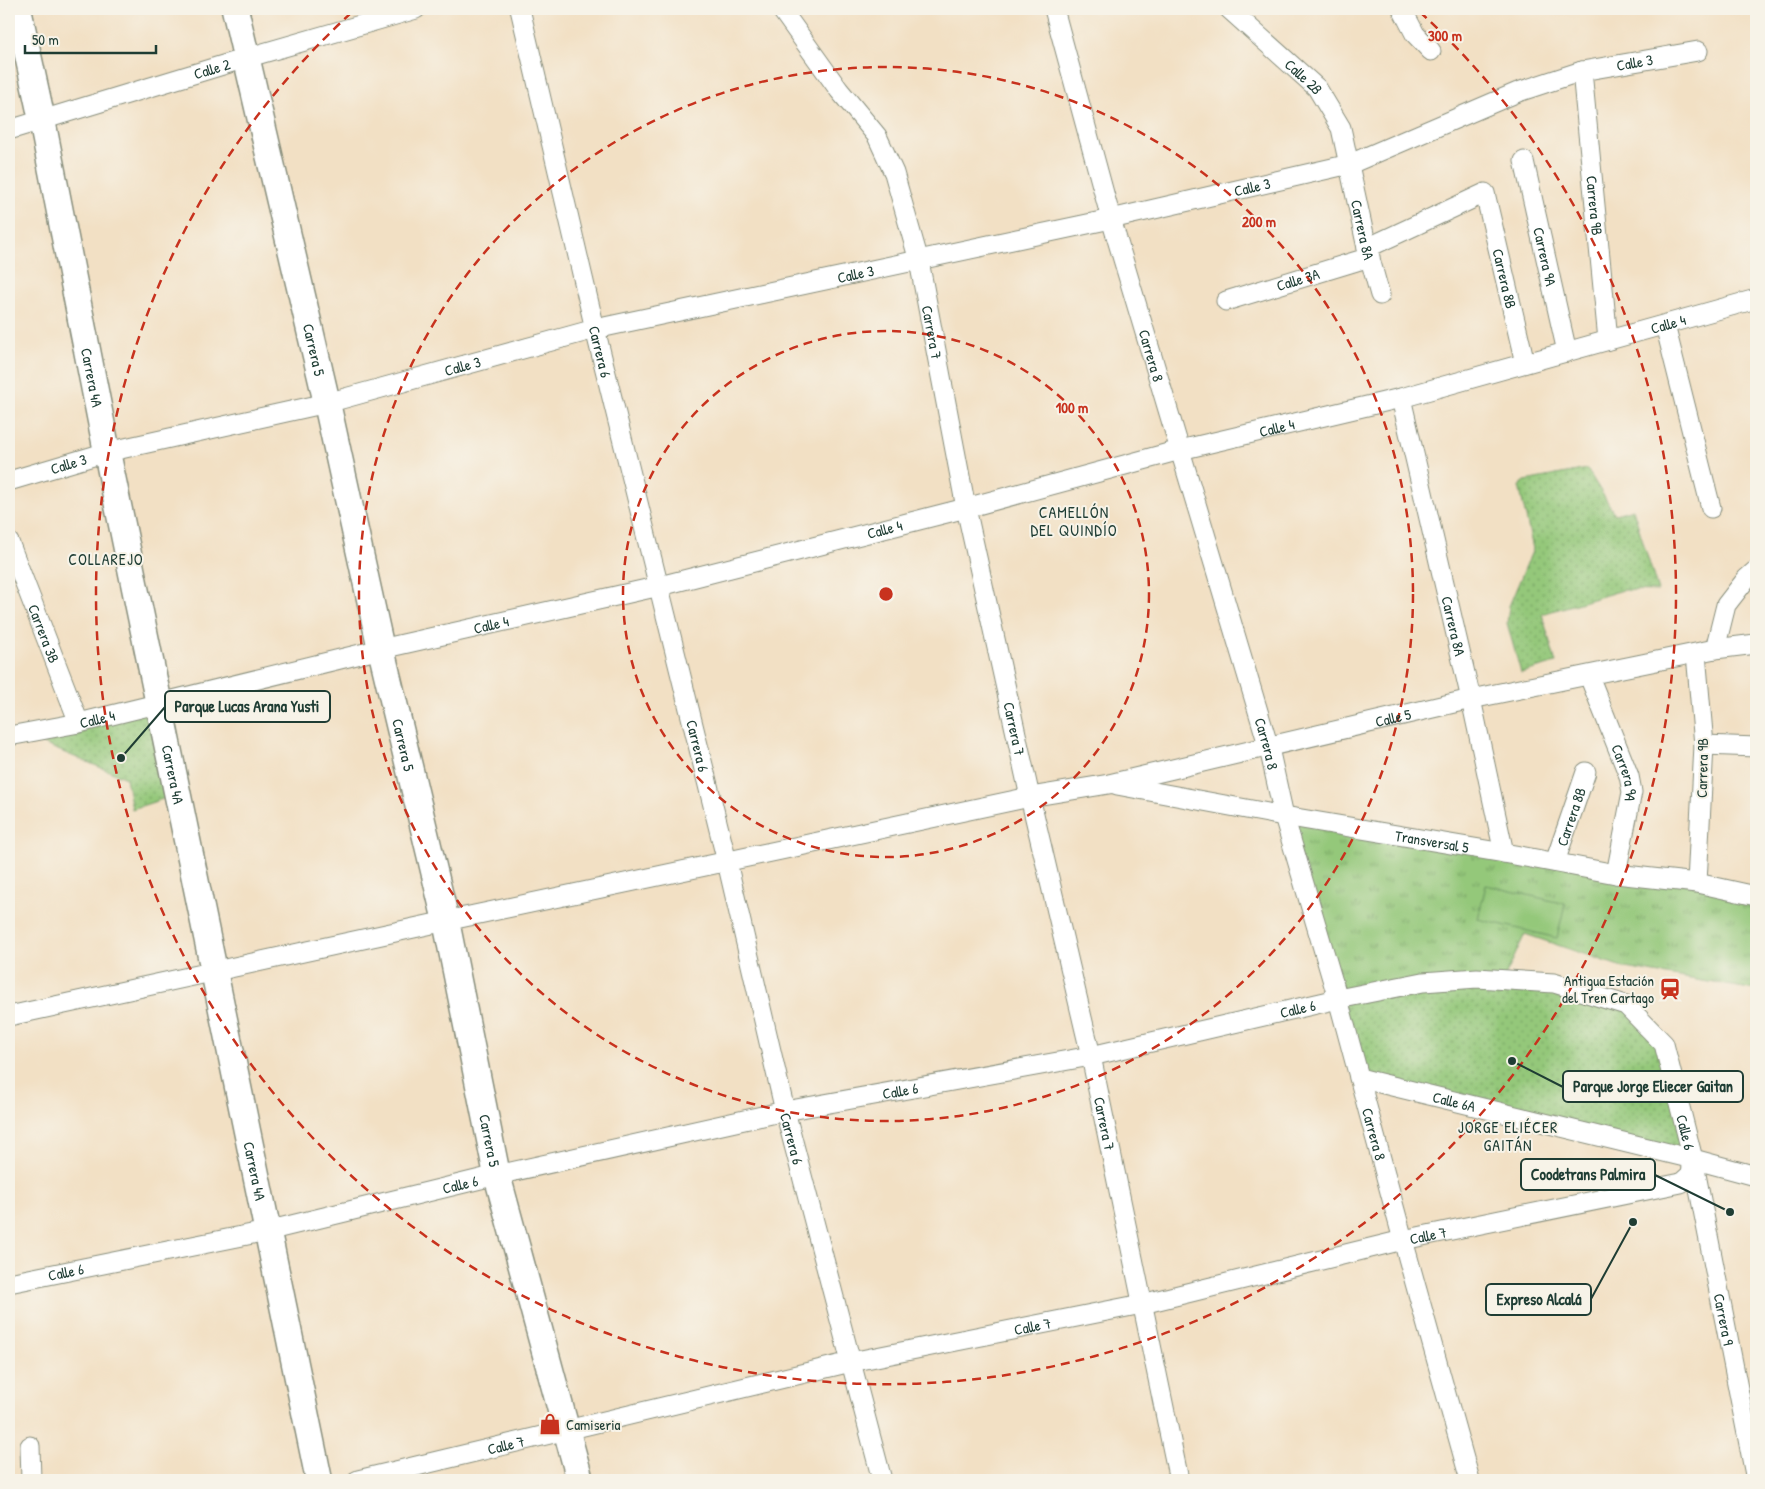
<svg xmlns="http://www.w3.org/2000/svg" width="1765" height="1489" viewBox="0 0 1765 1489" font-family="'Patrick Hand',sans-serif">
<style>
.grass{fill:url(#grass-tufts);stroke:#5a8257}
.park{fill:url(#park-dots);stroke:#5a8257}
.pitch{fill:#94c87a;stroke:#5a8257}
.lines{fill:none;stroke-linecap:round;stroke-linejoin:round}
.minor-casing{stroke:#888e7c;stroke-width:21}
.secondary-casing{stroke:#888e7c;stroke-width:29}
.minor{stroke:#fff;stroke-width:19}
.secondary{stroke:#fff;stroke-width:26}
.ring{fill:none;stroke:#c8321e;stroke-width:2.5;stroke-dasharray:9 6}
.labels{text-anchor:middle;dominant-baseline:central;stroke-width:4;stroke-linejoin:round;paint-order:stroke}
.street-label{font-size:15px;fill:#1f3d34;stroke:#f7f3e8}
.poi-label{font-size:15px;fill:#1f3d34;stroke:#f7f3e8;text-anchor:end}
.neighbourhood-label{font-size:16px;letter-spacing:1px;fill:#1f3d34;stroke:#f7f3e8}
.centre{fill:#c8321e;stroke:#f7f3e8;stroke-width:2.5}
.ring-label{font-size:15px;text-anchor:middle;font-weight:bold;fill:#c8321e;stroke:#f7f3e8;stroke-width:4;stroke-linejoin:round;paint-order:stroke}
.leader{fill:none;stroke:#1f3d34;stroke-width:2}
.callout-dot{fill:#1f3d34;stroke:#f7f3e8;stroke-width:2}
.callout{fill:#f7f3e8;stroke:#1f3d34;stroke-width:2}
.callout-label{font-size:16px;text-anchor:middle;font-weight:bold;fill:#1f3d34}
</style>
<defs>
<pattern id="grass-tufts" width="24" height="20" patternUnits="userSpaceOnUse" patternTransform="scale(1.25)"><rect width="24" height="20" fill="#94c87a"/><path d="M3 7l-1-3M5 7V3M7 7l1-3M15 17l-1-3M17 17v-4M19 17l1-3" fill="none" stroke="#78a465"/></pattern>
<pattern id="park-dots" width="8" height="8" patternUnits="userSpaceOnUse" patternTransform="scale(1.25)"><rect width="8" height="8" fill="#94c87a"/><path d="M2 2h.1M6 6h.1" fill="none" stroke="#78a465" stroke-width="1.8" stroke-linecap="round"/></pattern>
</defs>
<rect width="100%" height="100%" fill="#f7f3e8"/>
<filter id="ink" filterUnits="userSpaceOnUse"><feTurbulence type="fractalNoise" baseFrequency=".02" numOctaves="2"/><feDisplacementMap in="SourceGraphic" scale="10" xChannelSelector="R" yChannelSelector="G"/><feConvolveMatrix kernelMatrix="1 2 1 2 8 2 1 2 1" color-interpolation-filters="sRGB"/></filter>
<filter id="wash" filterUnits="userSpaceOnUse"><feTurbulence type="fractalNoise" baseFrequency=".0096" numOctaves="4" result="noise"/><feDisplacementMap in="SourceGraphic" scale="20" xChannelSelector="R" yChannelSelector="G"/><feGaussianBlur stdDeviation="1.12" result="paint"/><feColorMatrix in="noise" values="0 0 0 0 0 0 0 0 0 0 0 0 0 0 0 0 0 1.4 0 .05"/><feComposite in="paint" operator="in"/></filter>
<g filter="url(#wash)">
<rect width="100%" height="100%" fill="#f2e0c4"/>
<polygon class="grass" points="1290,818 1756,896 1756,990 1625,968 1525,934 1504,979 1338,999"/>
<g class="park">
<polygon points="1587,469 1615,514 1633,509 1658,591 1623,590 1542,614 1556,663 1521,673 1507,623 1509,606 1533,549 1519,486 1525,481"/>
<polygon points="156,710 169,797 132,809 126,778 31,739"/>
<polygon points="1504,979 1626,1005 1664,1044 1693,1159 1359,1078 1340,1005 1405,986"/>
</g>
<polygon class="pitch" points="1486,885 1565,904 1557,938 1478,919"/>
</g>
<g filter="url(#ink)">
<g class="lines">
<g class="minor-casing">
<g id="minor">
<path id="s1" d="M520 9 595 329 727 862 785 1111 882 1480"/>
<path id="s2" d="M781 9 839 90 877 136 894 173 919 261 966 508 1030 797 1091 1056 1179 1480"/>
<path id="s3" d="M1054 9 1111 219 1269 748 1284 816 1338 999 1403 1240 1470 1480"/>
<path id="s4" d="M1229 9 1317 88 1341 128 1367 248 1380 295"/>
<polyline points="1402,9 1415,34 1431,51"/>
<path id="s5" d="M1582 71 1608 340"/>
<path id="s6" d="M9 130 246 58 416 9"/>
<path id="s7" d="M1524 161 1567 352"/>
<path id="s8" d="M1367 248 1485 193 1525 363"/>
<path id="s9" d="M1226 301 1370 257"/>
<polyline points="1665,325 1711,508"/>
<path id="s10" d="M1401 398 1471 699 1504 853"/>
<path id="s11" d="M9 481 107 452 327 403 595 329 1111 219 1350 164 1518 92 1582 71 1698 51"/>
<path id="s12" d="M9 542 79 723"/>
<polyline points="1715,649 1726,605 1747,578 1756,570"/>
<polyline points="1696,654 1704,745 1697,883"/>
<path id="s13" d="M1589 676 1629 776 1632 792 1616 874"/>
<path id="s14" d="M9 736 79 723 381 649 660 586 966 508 1180 450 1401 398 1756 299"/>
<polyline points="1704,745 1756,747"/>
<path id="s15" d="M1117 785 1284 816 1504 853 1616 874 1697 883 1756 896"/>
<path id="s16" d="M1555 862 1586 772"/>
<path id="s17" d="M9 1016 446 921 1030 797 1109 784 1471 699 1715 649 1756 644"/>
<path id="s18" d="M1359 1078 1693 1159 1756 1176"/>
<path id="s19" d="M9 1283 267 1231 497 1175 785 1111 1091 1056 1338 999 1423 982 1477 978 1554 983 1626 1005 1664 1044 1693 1159 1756 1480"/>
<polyline points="30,1446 31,1480"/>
<path id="s20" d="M358 1480 851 1362 1142 1304 1403 1240 1681 1183 1691 1174 1693 1159"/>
</g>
</g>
<g class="secondary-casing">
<g id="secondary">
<path id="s21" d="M18 9 42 120 107 452 319 1480"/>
<path id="s22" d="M235 9 327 403 381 649 446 921 497 1175 580 1480"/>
</g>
</g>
<use href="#minor" class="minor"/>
<use href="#secondary" class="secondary"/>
</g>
</g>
<g class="ring">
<circle cx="886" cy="594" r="263"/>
<circle cx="886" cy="594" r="527"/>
<path d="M1420 12A790 790 0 1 1 352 12"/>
</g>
<defs>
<g id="station-bare" transform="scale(1.725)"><path d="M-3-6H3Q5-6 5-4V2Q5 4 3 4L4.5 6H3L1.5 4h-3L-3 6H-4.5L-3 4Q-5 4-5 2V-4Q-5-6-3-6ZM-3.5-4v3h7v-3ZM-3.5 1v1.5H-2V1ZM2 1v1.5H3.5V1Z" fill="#c8321e" stroke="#f7f3e8" stroke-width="2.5" paint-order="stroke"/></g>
<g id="shop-bare" transform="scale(1.725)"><path d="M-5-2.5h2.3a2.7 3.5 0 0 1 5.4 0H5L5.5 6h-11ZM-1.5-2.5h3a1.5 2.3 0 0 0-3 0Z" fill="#c8321e" stroke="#f7f3e8" stroke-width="2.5" paint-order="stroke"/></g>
</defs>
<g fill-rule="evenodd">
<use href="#station-bare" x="1670" y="989"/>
<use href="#shop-bare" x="550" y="1424"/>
</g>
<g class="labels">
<g class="street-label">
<text stroke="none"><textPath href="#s11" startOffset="1682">Calle 3</textPath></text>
<text stroke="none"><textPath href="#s6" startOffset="212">Calle 2</textPath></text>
<text stroke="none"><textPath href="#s4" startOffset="101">Calle 2B</textPath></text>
<text stroke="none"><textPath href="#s11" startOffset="1278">Calle 3</textPath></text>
<text stroke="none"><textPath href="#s5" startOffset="135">Carrera 9B</textPath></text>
<text stroke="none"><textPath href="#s4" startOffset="269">Carrera 8A</textPath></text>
<text stroke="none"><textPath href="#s7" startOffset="98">Carrera 9A</textPath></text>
<text stroke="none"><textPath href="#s11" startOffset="872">Calle 3</textPath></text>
<text stroke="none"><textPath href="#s8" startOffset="218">Carrera 8B</textPath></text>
<text stroke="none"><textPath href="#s9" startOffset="75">Calle 3A</textPath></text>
<text stroke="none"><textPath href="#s14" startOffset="1710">Calle 4</textPath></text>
<text stroke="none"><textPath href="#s2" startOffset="364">Carrera 7</textPath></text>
<text stroke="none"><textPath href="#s22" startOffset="350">Carrera 5</textPath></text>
<text stroke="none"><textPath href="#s1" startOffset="352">Carrera 6</textPath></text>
<text stroke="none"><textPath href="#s3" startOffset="360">Carrera 8</textPath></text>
<text stroke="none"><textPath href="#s11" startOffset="468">Calle 3</textPath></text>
<text stroke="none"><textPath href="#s21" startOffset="376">Carrera 4A</textPath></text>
<text stroke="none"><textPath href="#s14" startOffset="1305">Calle 4</textPath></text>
<text stroke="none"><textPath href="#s11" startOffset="62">Calle 3</textPath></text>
<text stroke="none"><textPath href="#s14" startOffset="900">Calle 4</textPath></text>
<text stroke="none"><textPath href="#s14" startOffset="495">Calle 4</textPath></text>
<text stroke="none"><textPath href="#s10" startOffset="234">Carrera 8A</textPath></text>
<text stroke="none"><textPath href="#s12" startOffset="98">Carrera 3B</textPath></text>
<text stroke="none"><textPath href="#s17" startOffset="1416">Calle 5</textPath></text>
<text stroke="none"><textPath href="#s14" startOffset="90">Calle 4</textPath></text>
<text stroke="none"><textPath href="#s2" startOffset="769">Carrera 7</textPath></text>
<text stroke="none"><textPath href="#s3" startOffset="765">Carrera 8</textPath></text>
<text stroke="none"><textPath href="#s22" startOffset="755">Carrera 5</textPath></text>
<text stroke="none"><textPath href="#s1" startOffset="758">Carrera 6</textPath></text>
<text transform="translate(1702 768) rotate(-89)">Carrera 9B</text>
<text stroke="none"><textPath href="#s13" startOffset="104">Carrera 9A</textPath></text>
<text stroke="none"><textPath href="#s21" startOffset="781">Carrera 4A</textPath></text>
<text stroke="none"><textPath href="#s16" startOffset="48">Carrera 8B</textPath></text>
<text stroke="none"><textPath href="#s15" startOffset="320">Transversal 5</textPath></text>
<text stroke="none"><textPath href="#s19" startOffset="1318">Calle 6</textPath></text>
<text stroke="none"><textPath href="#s19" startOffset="912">Calle 6</textPath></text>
<text stroke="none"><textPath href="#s18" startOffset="98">Calle 6A</textPath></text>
<text stroke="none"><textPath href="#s2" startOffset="1174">Carrera 7</textPath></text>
<text stroke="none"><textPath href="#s19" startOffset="1798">Calle 6</textPath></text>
<text stroke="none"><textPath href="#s3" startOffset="1170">Carrera 8</textPath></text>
<text stroke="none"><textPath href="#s1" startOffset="1162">Carrera 6</textPath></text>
<text stroke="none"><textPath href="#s22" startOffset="1160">Carrera 5</textPath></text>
<text stroke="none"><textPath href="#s21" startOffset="1186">Carrera 4A</textPath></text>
<text stroke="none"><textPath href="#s19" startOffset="462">Calle 6</textPath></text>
<text stroke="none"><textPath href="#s20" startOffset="1098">Calle 7</textPath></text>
<text stroke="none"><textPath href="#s19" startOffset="58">Calle 6</textPath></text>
<text stroke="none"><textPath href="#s19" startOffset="1989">Carrera 9</textPath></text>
<text stroke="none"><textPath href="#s20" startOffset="692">Calle 7</textPath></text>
<text stroke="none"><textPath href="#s20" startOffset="152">Calle 7</textPath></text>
</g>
<g class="poi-label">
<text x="1654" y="980">Antigua Estación<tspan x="1654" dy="17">del Tren Cartago</tspan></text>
<text x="566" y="1424" text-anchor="start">Camiseria</text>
</g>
<g class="neighbourhood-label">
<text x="1074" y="512">CAMELLÓN<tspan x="1074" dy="18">DEL QUINDÍO</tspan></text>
<text x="106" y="559">COLLAREJO</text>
<text x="1508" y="1127">JORGE ELIÉCER<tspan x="1508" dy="18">GAITÁN</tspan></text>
</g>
</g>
<circle cx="886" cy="594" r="8" class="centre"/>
<g class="ring-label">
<text x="1445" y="41">300 m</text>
<text x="1259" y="227">200 m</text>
<text x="1072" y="413">100 m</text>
</g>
<path class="leader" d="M121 758L165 707M1512 1061L1563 1087M1730 1212L1655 1175M1633 1222L1591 1299"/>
<g class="callout-dot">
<circle cx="121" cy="758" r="5"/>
<circle cx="1512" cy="1061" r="5"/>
<circle cx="1730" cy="1212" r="5"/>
<circle cx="1633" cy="1222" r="5"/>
</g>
<g class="callout">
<rect x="165" y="691" width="165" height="31" rx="5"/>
<rect x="1563" y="1071" width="180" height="31" rx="5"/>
<rect x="1521" y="1159" width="134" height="31" rx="5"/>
<rect x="1486" y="1284" width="105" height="31" rx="5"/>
</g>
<g class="callout-label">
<text x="247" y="712">Parque Lucas Arana Yusti</text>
<text x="1653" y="1092">Parque Jorge Eliecer Gaitan</text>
<text x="1588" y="1180">Coodetrans Palmira</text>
<text x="1539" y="1305">Expreso Alcalá</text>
</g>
<rect width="1765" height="1489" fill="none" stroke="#f7f3e8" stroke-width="30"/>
<path d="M25 45v8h131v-8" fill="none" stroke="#1f3d34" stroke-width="2.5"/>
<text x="32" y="45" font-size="15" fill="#1f3d34" stroke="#f7f3e8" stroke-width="4" paint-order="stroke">50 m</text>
</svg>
